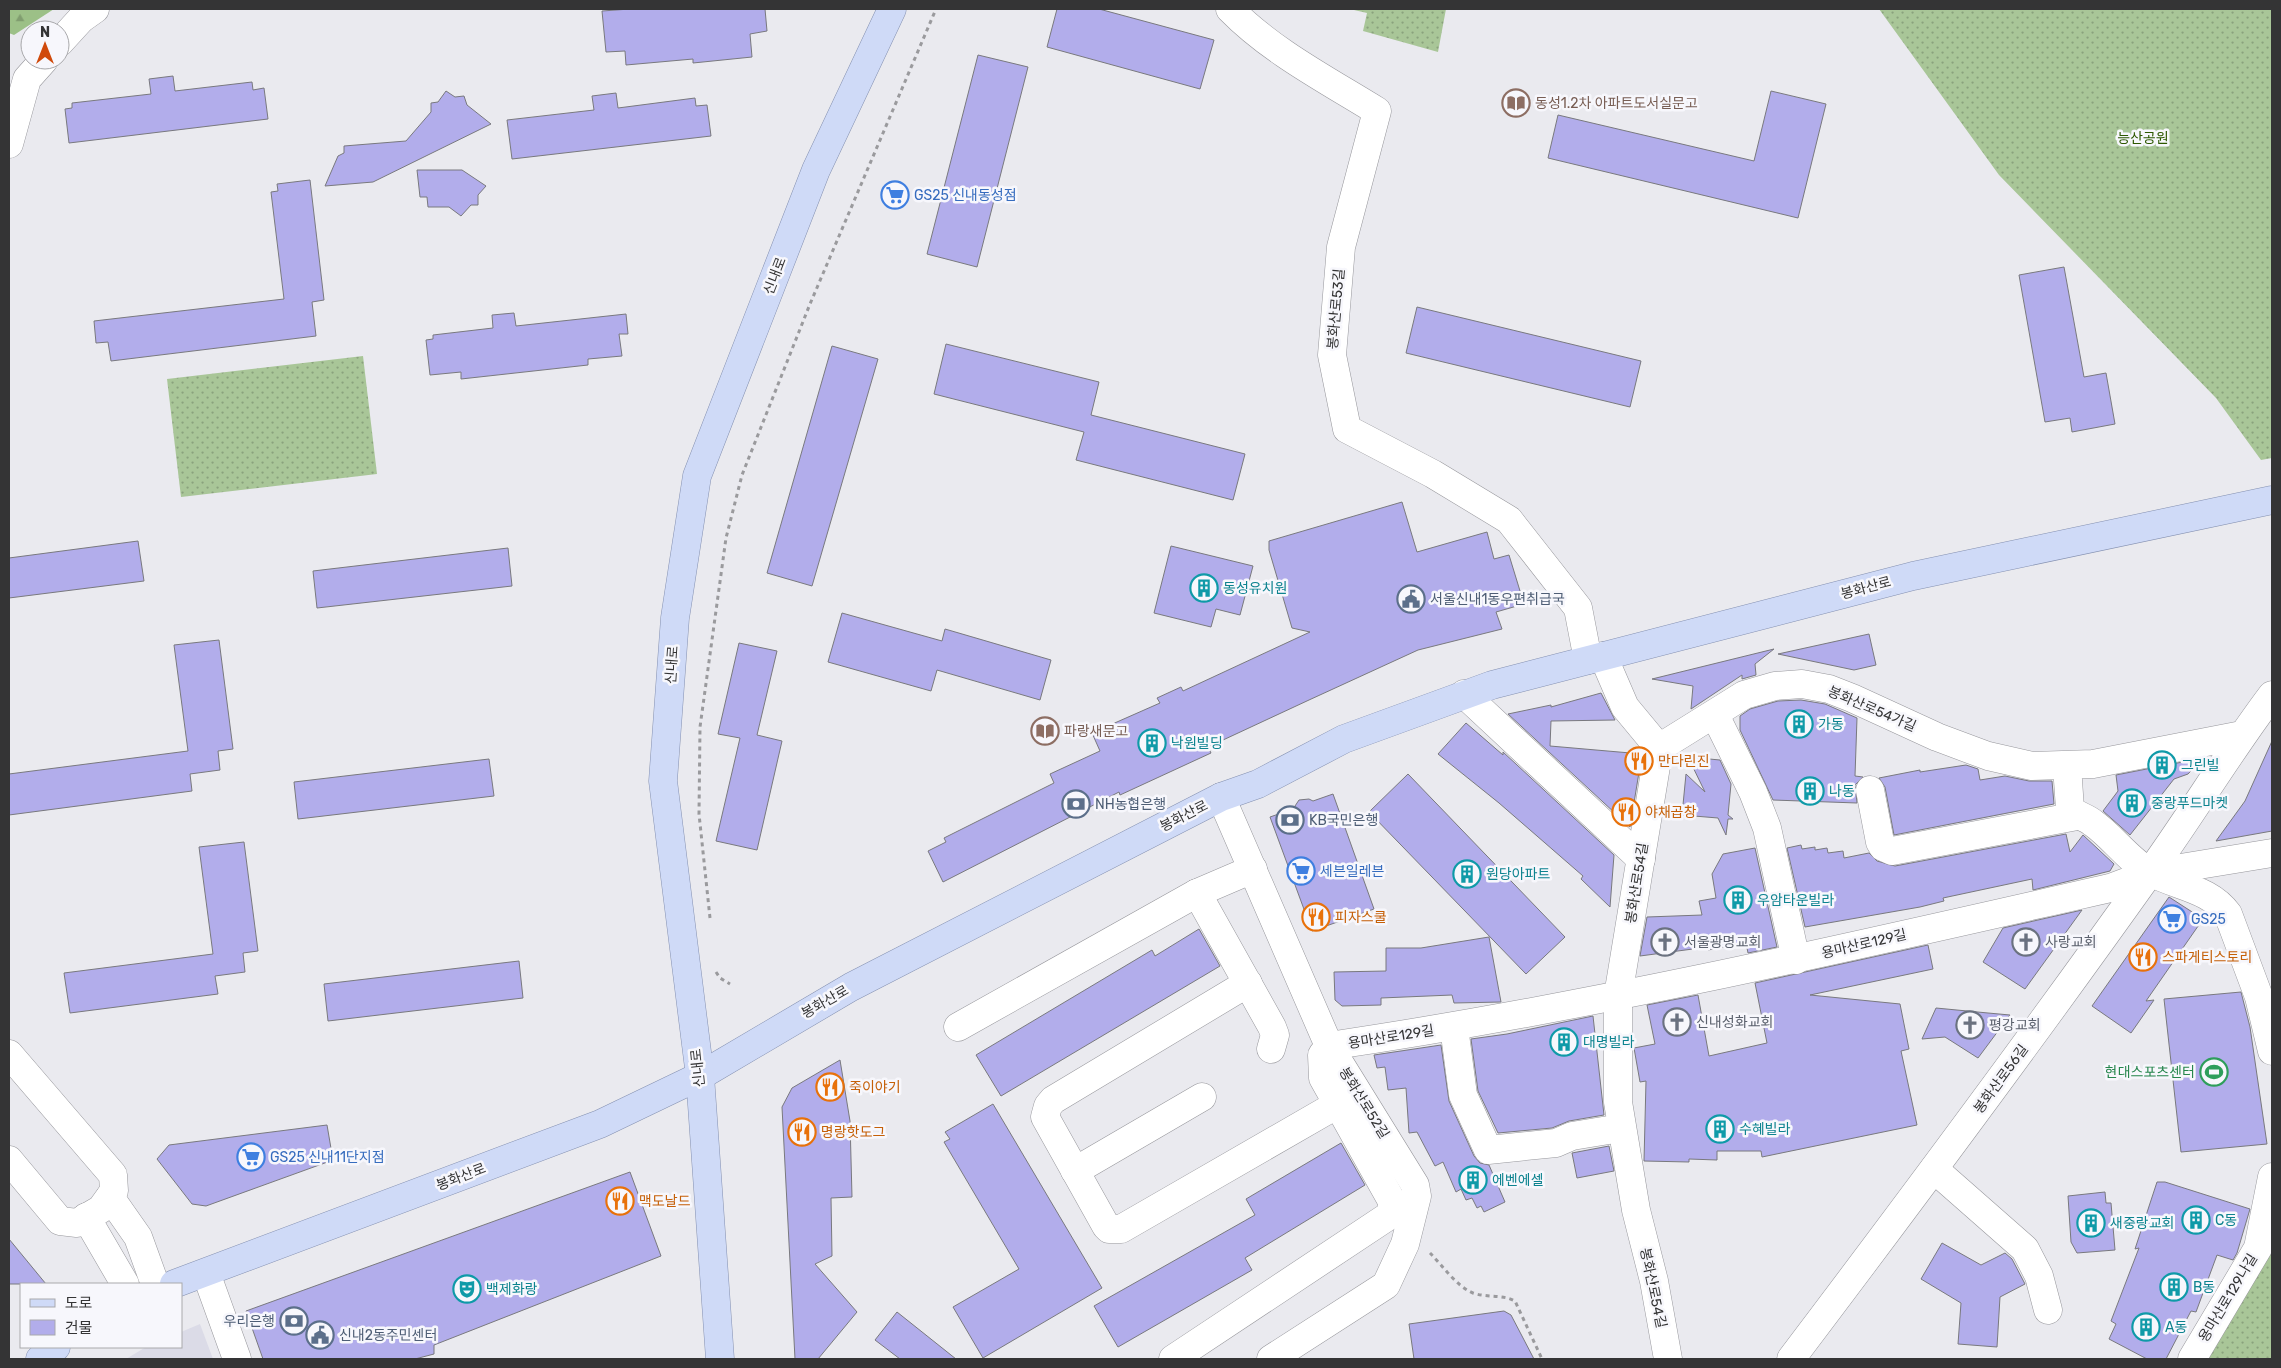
<svg xmlns="http://www.w3.org/2000/svg" width="2281" height="1368" viewBox="0 0 2281 1368" font-family="Rubik,'Noto Sans KR',sans-serif">
<style>
.built{fill:#dbdbe7}
.grass{fill:url(#grass-dots)}
.forest{fill:url(#forest-firs)}
.building{fill:#b2adeb;stroke:#79797e}
.lines{fill:none;stroke-linecap:round;stroke-linejoin:round}
.minor-casing{stroke:#97979c;stroke-width:29}
.major-casing{stroke:#8490b0;stroke-width:29}
.path{stroke:#9a9a9d;stroke-width:3;stroke-dasharray:4 4;stroke-linecap:butt}
.minor{stroke:#fff;stroke-width:28}
.major{stroke:#cfdaf7;stroke-width:28}
.labels{text-anchor:middle;dominant-baseline:central;stroke-width:5;stroke-linejoin:round;paint-order:stroke}
.education-label{font-size:14px;fill:#785e54;stroke:#f7f7fc;text-anchor:start}
.park-label{font-size:14px;fill:#2d5800;stroke:#f7f7fc}
.shop-label{font-size:14px;fill:#366cbe;stroke:#f7f7fc;text-anchor:start}
.street-label{font-size:14px;fill:#343435;stroke:#f7f7fc}
.culture-label{font-size:14px;fill:#0d838f;stroke:#f7f7fc;text-anchor:start}
.service-label{font-size:14px;fill:#4e5e75;stroke:#f7f7fc;text-anchor:start}
.food-label{font-size:14px;fill:#c56008;stroke:#f7f7fc;text-anchor:start}
.worship-label{font-size:14px;fill:#5b616d;stroke:#f7f7fc;text-anchor:start}
.leisure-label{font-size:14px;fill:#27864d;stroke:#f7f7fc;text-anchor:end}
</style>
<defs>
<pattern id="grass-dots" width="8" height="8" patternUnits="userSpaceOnUse" patternTransform="scale(1.25)"><rect width="8" height="8" fill="#a9c698"/><path d="M2 2h.1M6 6h.1" fill="none" stroke="#8aa27d" stroke-width="1.8" stroke-linecap="round"/></pattern>
<pattern id="forest-firs" width="22" height="20" patternUnits="userSpaceOnUse" patternTransform="scale(1.25)"><rect width="22" height="20" fill="#9cc087"/><path d="M5 1l3.5 6h-7zM16 11l3.5 6h-7z" fill="#809d6f"/></pattern>
</defs>
<rect width="100%" height="100%" fill="#eaeaef"/>
<polygon class="built" points="200,1324 213,1359 126,1359 146,1347 181,1347 181,1332"/>
<g class="grass">
<polygon points="1446,9 1438,52 1363,31 1367,13 1354,10"/>
<polygon points="1879,9 2272,9 2272,458 2261,460 2216,398 1999,175"/>
<polygon points="363,356 377,474 181,497 167,379"/>
<polygon points="2272,1165 2272,1359 2192,1359 2252,1251 2264,1166"/>
</g>
<polygon class="forest" points="9,9 54,9 14,35 9,33"/>
<g class="building">
<polygon points="630,9 765,9 767,31 750,34 752,57 693,63 693,59 626,65 625,51 606,52 602,11"/>
<polygon points="1057,9 1099,9 1214,40 1200,89 1047,47"/>
<polygon points="978,55 1028,67 977,267 927,254"/>
<polygon points="173,76 175,91 252,82 253,90 264,88 268,119 69,143 65,109 72,108 72,103 151,94 149,79"/>
<polygon points="446,91 455,97 464,96 467,105 491,124 373,182 325,186 338,156 344,153 344,146 406,141 431,112 431,103 438,102"/>
<polygon points="1771,91 1826,104 1798,218 1548,158 1558,115 1754,161"/>
<polygon points="616,93 618,108 695,98 696,106 707,105 711,136 512,159 507,120 594,110 592,96"/>
<polygon points="417,170 462,170 486,186 478,195 478,205 471,205 461,216 449,207 428,207 427,197 420,197"/>
<polygon points="310,180 324,300 312,302 316,336 111,361 108,342 96,343 94,321 284,299 271,192 278,191 277,184"/>
<polygon points="2064,267 2084,377 2106,373 2115,424 2072,432 2070,418 2045,422 2019,275"/>
<polygon points="1417,307 1641,361 1630,407 1406,353"/>
<polygon points="514,313 516,326 626,314 628,334 619,334 622,356 588,359 588,365 461,379 461,372 430,375 426,340 433,339 433,335 493,328 492,315"/>
<polygon points="946,344 1099,382 1091,415 1245,454 1233,500 1076,460 1084,432 934,394"/>
<polygon points="832,346 878,359 812,586 767,573"/>
<polygon points="1402,502 1417,552 1487,532 1494,559 1509,555 1524,604 1496,612 1502,629 1418,650 1309,700 1208,747 1211,753 1120,795 1119,792 943,882 928,851 946,842 944,838 1054,783 1050,774 1100,751 1092,733 1160,703 1157,698 1181,687 1183,691 1310,632 1292,628 1269,550 1269,541"/>
<polygon points="138,541 144,581 9,598 9,558"/>
<polygon points="1171,546 1253,566 1240,615 1216,609 1211,627 1154,613"/>
<polygon points="508,548 512,586 317,608 313,571"/>
<polygon points="842,613 942,641 945,629 1051,660 1040,700 937,670 931,691 828,662"/>
<polygon points="1869,634 1876,665 1854,670 1778,654"/>
<polygon points="219,640 233,749 218,751 220,770 190,774 192,791 9,815 9,774 188,751 174,645"/>
<polygon points="739,643 777,651 757,735 782,741 757,850 716,841 740,738 718,734"/>
<polygon points="1774,649 1755,664 1756,675 1742,679 1742,675 1691,709 1693,686 1652,679"/>
<polygon points="1601,693 1615,720 1551,721 1550,746 1642,754 1630,827 1508,714 1551,705 1551,707"/>
<polygon points="1801,700 1825,704 1857,718 1855,776 1863,777 1855,785 1857,803 1773,800 1740,730 1740,716 1750,709 1778,701"/>
<polygon points="1466,723 1503,755 1503,752 1614,855 1610,907 1581,879 1583,876 1499,803 1438,754"/>
<polygon points="2272,741 2272,831 2216,841 2245,801"/>
<polygon points="1688,757 1720,760 1731,784 1728,815 1733,819 1728,819 1726,835 1718,818 1682,815 1686,774 1705,792"/>
<polygon points="2203,758 2188,774 2174,779 2130,835 2103,811 2118,791 2116,775"/>
<polygon points="489,759 494,796 298,819 294,782"/>
<polygon points="1966,765 1978,769 1980,780 2005,776 2029,781 2052,781 2054,804 1894,835 1885,787 1879,778 1920,770 1920,772"/>
<polygon points="1408,774 1565,937 1526,974 1369,812"/>
<polygon points="1333,794 1374,909 1312,931 1270,817 1293,809 1299,800 1309,799 1313,801"/>
<polygon points="2066,834 2070,852 2083,835 2114,864 2110,871 2033,890 2032,879 1943,898 1944,901 1920,907 1805,927 1787,848 1801,845 1802,849 1815,847 1815,850 1827,848 1828,853 1843,851 1844,858 1869,853 1877,861 1895,866"/>
<polygon points="244,842 258,951 243,953 245,972 215,976 218,994 70,1013 64,973 213,954 199,847"/>
<polygon points="1755,848 1777,947 1748,953 1746,943 1708,950 1708,947 1640,956 1647,917 1702,915 1699,901 1716,898 1712,874 1723,854"/>
<polygon points="2169,897 2203,919 2146,1001 2154,1000 2131,1033 2092,1006"/>
<polygon points="2082,910 2025,989 1983,962 2003,928"/>
<polygon points="1199,929 1220,966 1001,1096 976,1055 1152,950 1155,956"/>
<polygon points="1489,937 1501,1002 1454,1003 1452,995 1381,998 1381,1005 1342,1006 1335,1000 1334,972 1386,971 1386,948 1421,948"/>
<polygon points="1928,945 1933,969 1810,995 1900,1004 1909,1049 1901,1051 1917,1125 1762,1157 1761,1151 1717,1151 1717,1160 1689,1159 1689,1162 1644,1161 1646,1081 1640,1082 1634,1048 1655,1044 1647,1005 1698,995 1709,1056 1767,1043 1755,983"/>
<polygon points="519,961 523,998 328,1021 324,984"/>
<polygon points="2241,992 2250,1027 2267,1144 2181,1152 2164,999"/>
<polygon points="1936,1008 1988,1013 2010,1015 1978,1058 1945,1037 1922,1039"/>
<polygon points="1593,1016 1604,1115 1569,1121 1552,1128 1498,1133 1478,1091 1471,1039 1507,1034"/>
<polygon points="1441,1045 1449,1101 1474,1156 1480,1163 1489,1165 1505,1202 1484,1212 1481,1206 1477,1208 1472,1198 1466,1200 1461,1189 1456,1192 1443,1162 1435,1166 1417,1132 1409,1133 1406,1088 1388,1090 1385,1067 1377,1068 1374,1055"/>
<polygon points="840,1060 850,1121 852,1197 831,1198 832,1256 815,1264 857,1312 818,1359 795,1359 782,1107 792,1088"/>
<polygon points="993,1104 1102,1288 983,1358 953,1307 1019,1269 944,1142 950,1139 945,1132"/>
<polygon points="327,1125 333,1160 206,1206 192,1204 157,1159 169,1145"/>
<polygon points="1341,1143 1365,1185 1245,1258 1252,1270 1118,1347 1094,1306 1255,1215 1246,1199"/>
<polygon points="1609,1146 1614,1171 1577,1178 1572,1153"/>
<polygon points="630,1172 661,1256 434,1345 434,1354 415,1359 263,1359 246,1311"/>
<polygon points="2157,1182 2165,1182 2250,1209 2237,1253 2233,1260 2217,1255 2196,1312 2191,1311 2166,1359 2147,1359 2109,1339 2116,1324 2111,1321 2139,1248 2135,1249"/>
<polygon points="2105,1192 2106,1203 2111,1203 2115,1250 2077,1253 2071,1242 2068,1196"/>
<polygon points="9,1239 46,1284 9,1284"/>
<polygon points="1942,1243 1981,1265 2005,1253 2012,1259 2025,1284 2000,1297 1997,1347 1958,1344 1961,1303 1921,1279"/>
<polygon points="1504,1311 1511,1315 1534,1359 1414,1359 1409,1324"/>
<polygon points="897,1312 956,1359 900,1359 875,1340"/>
</g>
<g class="lines">
<g class="minor-casing">
<g id="minor">
<path d="M1230 9C1271 51 1327 80 1377 111L1341 247 1332 355 1347 429 1433 474 1509 520 1578 608 1588 660"/>
<polyline points="60,42 81,19 95,9"/>
<polyline points="9,144 27,79 44,60"/>
<polyline points="1603,656 1625,707 1659,748 1618,996 1618,1102 1636,1210 1654,1281 1668,1359"/>
<polyline points="1464,694 1641,859"/>
<polyline points="1715,715 1753,792 1767,828 1796,960"/>
<polyline points="1659,748 1744,695 1775,686 1802,684 1829,689 1852,698 1937,737 1988,756 2032,766 2093,764 2242,735"/>
<path d="M2067 766 2070 809C2077 816 2086 817 2093 823 2112 836 2132 864 2152 873 2179 887 2210 889 2228 914L2259 997 2272 1051"/>
<polyline points="1870,790 1880,842 1883,847 1892,851 2077,816"/>
<polyline points="1221,797 1329,1046 1415,1185 1417,1196 1405,1244 1386,1285 1271,1359"/>
<polyline points="1197,893 1272,1027 1275,1035 1271,1049"/>
<polyline points="1248,983 1053,1100 1048,1106 1045,1117 1106,1226 1109,1229 1121,1229 1338,1104"/>
<polyline points="958,1027 1197,893 1253,869"/>
<polyline points="1454,1027 1463,1095 1488,1150 1556,1143 1572,1136 1621,1128"/>
<polyline points="9,1054 113,1175 114,1191 101,1209 77,1223 60,1221 9,1160"/>
<polyline points="1934,1169 2025,1249 2039,1276 2048,1310"/>
<polyline points="1075,1171 1202,1097"/>
<polyline points="110,1197 138,1237 155,1284"/>
<polyline points="86,1217 125,1284"/>
<polyline points="206,1273 237,1359"/>
<path d="M1173 1359 1390 1215 1393 1203 1323 1078 1322 1055 1329 1046C1592 1007 1851 947 2110 888L2150 873 2272 853"/>
<path d="M1791 1359C1912 1199 2032 1038 2148 875 2191 816 2228 753 2272 695"/>
<polyline points="2192,1359 2258,1248 2272,1177"/>
</g>
</g>
<g class="major-casing">
<g id="major">
<polyline points="174,1284 600,1124 700,1076 851,987 1221,797 1258,784 1344,739 1492,685 1913,576 2272,500"/>
<polyline points="40,1359 56,1347"/>
<polyline points="720,1359 700,1076 663,781 675,618 697,476 816,170 892,9"/>
</g>
</g>
<g class="path">
<polyline points="710,918 699,814 700,727 726,538 742,475 810,304 936,9"/>
<polyline points="716,972 720,978 730,984"/>
<path d="M1430 1253C1442 1265 1456 1286 1473 1293 1487 1298 1502 1294 1515 1301L1542 1359"/>
</g>
<use href="#minor" class="minor"/>
<use href="#major" class="major"/>
</g>
<defs>
<g id="library-ring" transform="scale(1.4375)"><circle r="9.5" fill="#f7f7fc" stroke="#8d6e63" stroke-width="1.5"/><path d="M-6-4Q-3-5.5-.7-3.5V5Q-3 3-6 4ZM6-4Q3-5.5 .7-3.5V5Q3 3 6 4Z" fill="#8d6e63"/></g>
<g id="supermarket-ring" transform="scale(1.4375)"><circle r="9.5" fill="#f7f7fc" stroke="#3f7fe0" stroke-width="1.5"/><path d="M-6-5.5h2.5l.6 2H6L4.5 2H-2.5L-4.4-4H-6ZM-1.5 3.2a1.3 1.3 0 1 0 .1 0ZM3 3.2a1.3 1.3 0 1 0 .1 0Z" fill="#3f7fe0"/></g>
<g id="building-ring" transform="scale(1.4375)"><circle r="9.5" fill="#f7f7fc" stroke="#0f9aa8" stroke-width="1.5"/><path d="M-4-6H4V6H1V3H-1V6H-4ZM-2.5-4.3h1.7v1.8h-1.7ZM.8-4.3h1.7v1.8H.8ZM-2.5-1h1.7V.8h-1.7ZM.8-1h1.7V.8H.8Z" fill="#0f9aa8"/></g>
<g id="civic-ring" transform="scale(1.4375)"><circle r="9.5" fill="#f7f7fc" stroke="#5c6f8a" stroke-width="1.5"/><path d="M-.6-6.5H3V-4.5H.6V-3L4-1V1h2V6H-6V1h2V-1L-.6-3ZM-1.2 2.5V6h2.4V2.5Z" fill="#5c6f8a"/></g>
<g id="restaurant-ring" transform="scale(1.4375)"><circle r="9.5" fill="#f7f7fc" stroke="#e8710a" stroke-width="1.5"/><path d="M-5-6h1v4h1v-4h1v4h1v-4h1v5L-1.5 .5V6h-2V.5L-5-1ZM5-6V6H3V1.5H1.5Q1.5-4 5-6Z" fill="#e8710a"/></g>
<g id="bank-ring" transform="scale(1.4375)"><circle r="9.5" fill="#f7f7fc" stroke="#5c6f8a" stroke-width="1.5"/><path d="M-6-4H6V4H-6ZM0-2.3a2.3 2.3 0 1 0 0 4.6a2.3 2.3 0 1 0 0-4.6Z" fill="#5c6f8a"/></g>
<g id="church-ring" transform="scale(1.4375)"><circle r="9.5" fill="#f7f7fc" stroke="#6b7280" stroke-width="1.5"/><path d="M-1.2-6h2.4v3.5h3.3v2.4h-3.3V6h-2.4V-.1h-3.3v-2.4h3.3Z" fill="#6b7280"/></g>
<g id="stadium-ring" transform="scale(1.4375)"><circle r="9.5" fill="#f7f7fc" stroke="#2e9e5b" stroke-width="1.5"/><path d="M0-5a6.5 5 0 1 0 0 10a6.5 5 0 1 0 0-10ZM-3.5-1.8h7v3.6h-7Z" fill="#2e9e5b"/></g>
<g id="theatre-ring" transform="scale(1.4375)"><circle r="9.5" fill="#f7f7fc" stroke="#0f9aa8" stroke-width="1.5"/><path d="M-5-5.5Q0-4 5-5.5V0Q5 5 0 6Q-5 5-5 0ZM-3.3-2.5H-1v1.5H-3.3ZM1-2.5H3.3v1.5H1ZM-2.8 1Q0 5.5 2.8 1Z" fill="#0f9aa8"/></g>
</defs>
<g fill-rule="evenodd">
<use href="#library-ring" x="1516" y="103"/>
<use href="#supermarket-ring" x="895" y="195"/>
<use href="#building-ring" x="1204" y="588"/>
<use href="#civic-ring" x="1411" y="599"/>
<use href="#building-ring" x="1799" y="724"/>
<use href="#library-ring" x="1045" y="731"/>
<use href="#building-ring" x="1152" y="743"/>
<use href="#restaurant-ring" x="1639" y="761"/>
<use href="#building-ring" x="2162" y="765"/>
<use href="#building-ring" x="1810" y="791"/>
<use href="#building-ring" x="2132" y="803"/>
<use href="#bank-ring" x="1076" y="804"/>
<use href="#restaurant-ring" x="1626" y="812"/>
<use href="#bank-ring" x="1290" y="820"/>
<use href="#supermarket-ring" x="1301" y="871"/>
<use href="#building-ring" x="1467" y="874"/>
<use href="#building-ring" x="1738" y="900"/>
<use href="#restaurant-ring" x="1316" y="917"/>
<use href="#supermarket-ring" x="2172" y="919"/>
<use href="#church-ring" x="1665" y="942"/>
<use href="#church-ring" x="2026" y="942"/>
<use href="#restaurant-ring" x="2143" y="957"/>
<use href="#church-ring" x="1677" y="1022"/>
<use href="#church-ring" x="1970" y="1025"/>
<use href="#building-ring" x="1564" y="1042"/>
<use href="#stadium-ring" x="2214" y="1072"/>
<use href="#restaurant-ring" x="830" y="1087"/>
<use href="#building-ring" x="1720" y="1129"/>
<use href="#restaurant-ring" x="802" y="1132"/>
<use href="#supermarket-ring" x="251" y="1157"/>
<use href="#building-ring" x="1473" y="1180"/>
<use href="#restaurant-ring" x="620" y="1201"/>
<use href="#building-ring" x="2196" y="1220"/>
<use href="#building-ring" x="2091" y="1223"/>
<use href="#building-ring" x="2174" y="1287"/>
<use href="#theatre-ring" x="467" y="1289"/>
<use href="#bank-ring" x="294" y="1321"/>
<use href="#building-ring" x="2146" y="1327"/>
<use href="#civic-ring" x="320" y="1335"/>
</g>
<g class="labels">
<g class="education-label">
<text x="1535" y="103">동성1.2차 아파트도서실문고</text>
<text x="1064" y="731">파랑새문고</text>
</g>
<g class="park-label">
<text x="2143" y="138">능산공원</text>
</g>
<g class="shop-label">
<text x="914" y="195">GS25 신내동성점</text>
<text x="1320" y="871">세븐일레븐</text>
<text x="2191" y="919">GS25</text>
<text x="270" y="1157">GS25 신내11단지점</text>
</g>
<g class="street-label">
<text transform="translate(775 276) rotate(-69)">신내로</text>
<text transform="translate(1336 309) rotate(-85)">봉화산로53길</text>
<text transform="translate(1866 588) rotate(-15)">봉화산로</text>
<text transform="translate(672 665) rotate(-86)">신내로</text>
<text transform="translate(1872 709) rotate(23)">봉화산로54가길</text>
<text transform="translate(1184 816) rotate(-27)">봉화산로</text>
<text transform="translate(1637 883) rotate(-81)">봉화산로54길</text>
<text transform="translate(1864 944) rotate(-13)">용마산로129길</text>
<text transform="translate(825 1002) rotate(-30)">봉화산로</text>
<text transform="translate(1391 1037) rotate(-9)">용마산로129길</text>
<text transform="translate(698 1068) rotate(-96)">신내로</text>
<text transform="translate(2001 1079) rotate(-54)">봉화산로56길</text>
<text transform="translate(1364 1103) rotate(58)">봉화산로52길</text>
<text transform="translate(461 1177) rotate(-21)">봉화산로</text>
<text transform="translate(1653 1288) rotate(78)">봉화산로54길</text>
<text transform="translate(2228 1298) rotate(-59)">용마산로129나길</text>
</g>
<g class="culture-label">
<text x="1223" y="588">동성유치원</text>
<text x="1818" y="724">가동</text>
<text x="1171" y="743">낙원빌딩</text>
<text x="2181" y="765">그린빌</text>
<text x="1829" y="791">나동</text>
<text x="2151" y="803">중랑푸드마켓</text>
<text x="1486" y="874">원당아파트</text>
<text x="1757" y="900">우암타운빌라</text>
<text x="1583" y="1042">대명빌라</text>
<text x="1739" y="1129">수혜빌라</text>
<text x="1492" y="1180">에벤에셀</text>
<text x="2215" y="1220">C동</text>
<text x="2110" y="1223">새중랑교회</text>
<text x="2193" y="1287">B동</text>
<text x="486" y="1289">백제화랑</text>
<text x="2165" y="1327">A동</text>
</g>
<g class="service-label">
<text x="1430" y="599">서울신내1동우편취급국</text>
<text x="1095" y="804">NH농협은행</text>
<text x="1309" y="820">KB국민은행</text>
<text x="275" y="1321" text-anchor="end">우리은행</text>
<text x="339" y="1335">신내2동주민센터</text>
</g>
<g class="food-label">
<text x="1658" y="761">만다린진</text>
<text x="1645" y="812">야채곱창</text>
<text x="1335" y="917">피자스쿨</text>
<text x="2162" y="957">스파게티스토리</text>
<text x="849" y="1087">죽이야기</text>
<text x="821" y="1132">명랑핫도그</text>
<text x="639" y="1201">맥도날드</text>
</g>
<g class="worship-label">
<text x="1684" y="942">서울광명교회</text>
<text x="2045" y="942">사랑교회</text>
<text x="1696" y="1022">신내성화교회</text>
<text x="1989" y="1025">평강교회</text>
</g>
<g class="leisure-label">
<text x="2195" y="1072">현대스포츠센터</text>
</g>
</g>
<rect width="2281" height="1368" fill="none" stroke="#343435" stroke-width="20"/>
<rect x="20" y="1283" width="162" height="65" fill="#f7f7fc" stroke="#a9a9ac"/>
<rect x="30" y="1299" width="25" height="8" fill="#cfdaf7" stroke="#a9a9ac"/>
<text x="65" y="1308" font-size="15" fill="#343435">도로</text>
<rect x="30" y="1320" width="25" height="15" fill="#b2adeb" stroke="#a9a9ac"/>
<text x="65" y="1333" font-size="15" fill="#343435">건물</text>
<g transform="translate(45 45)"><circle r="24" fill="#f7f7fc" stroke="#a9a9ac"/>
<path d="M0-4L9 19L0 12L-9 19Z" fill="#d04a0b"/>
<text y="-8" font-size="14" font-weight="bold" text-anchor="middle" fill="#343435">N</text>
</g>
</svg>
